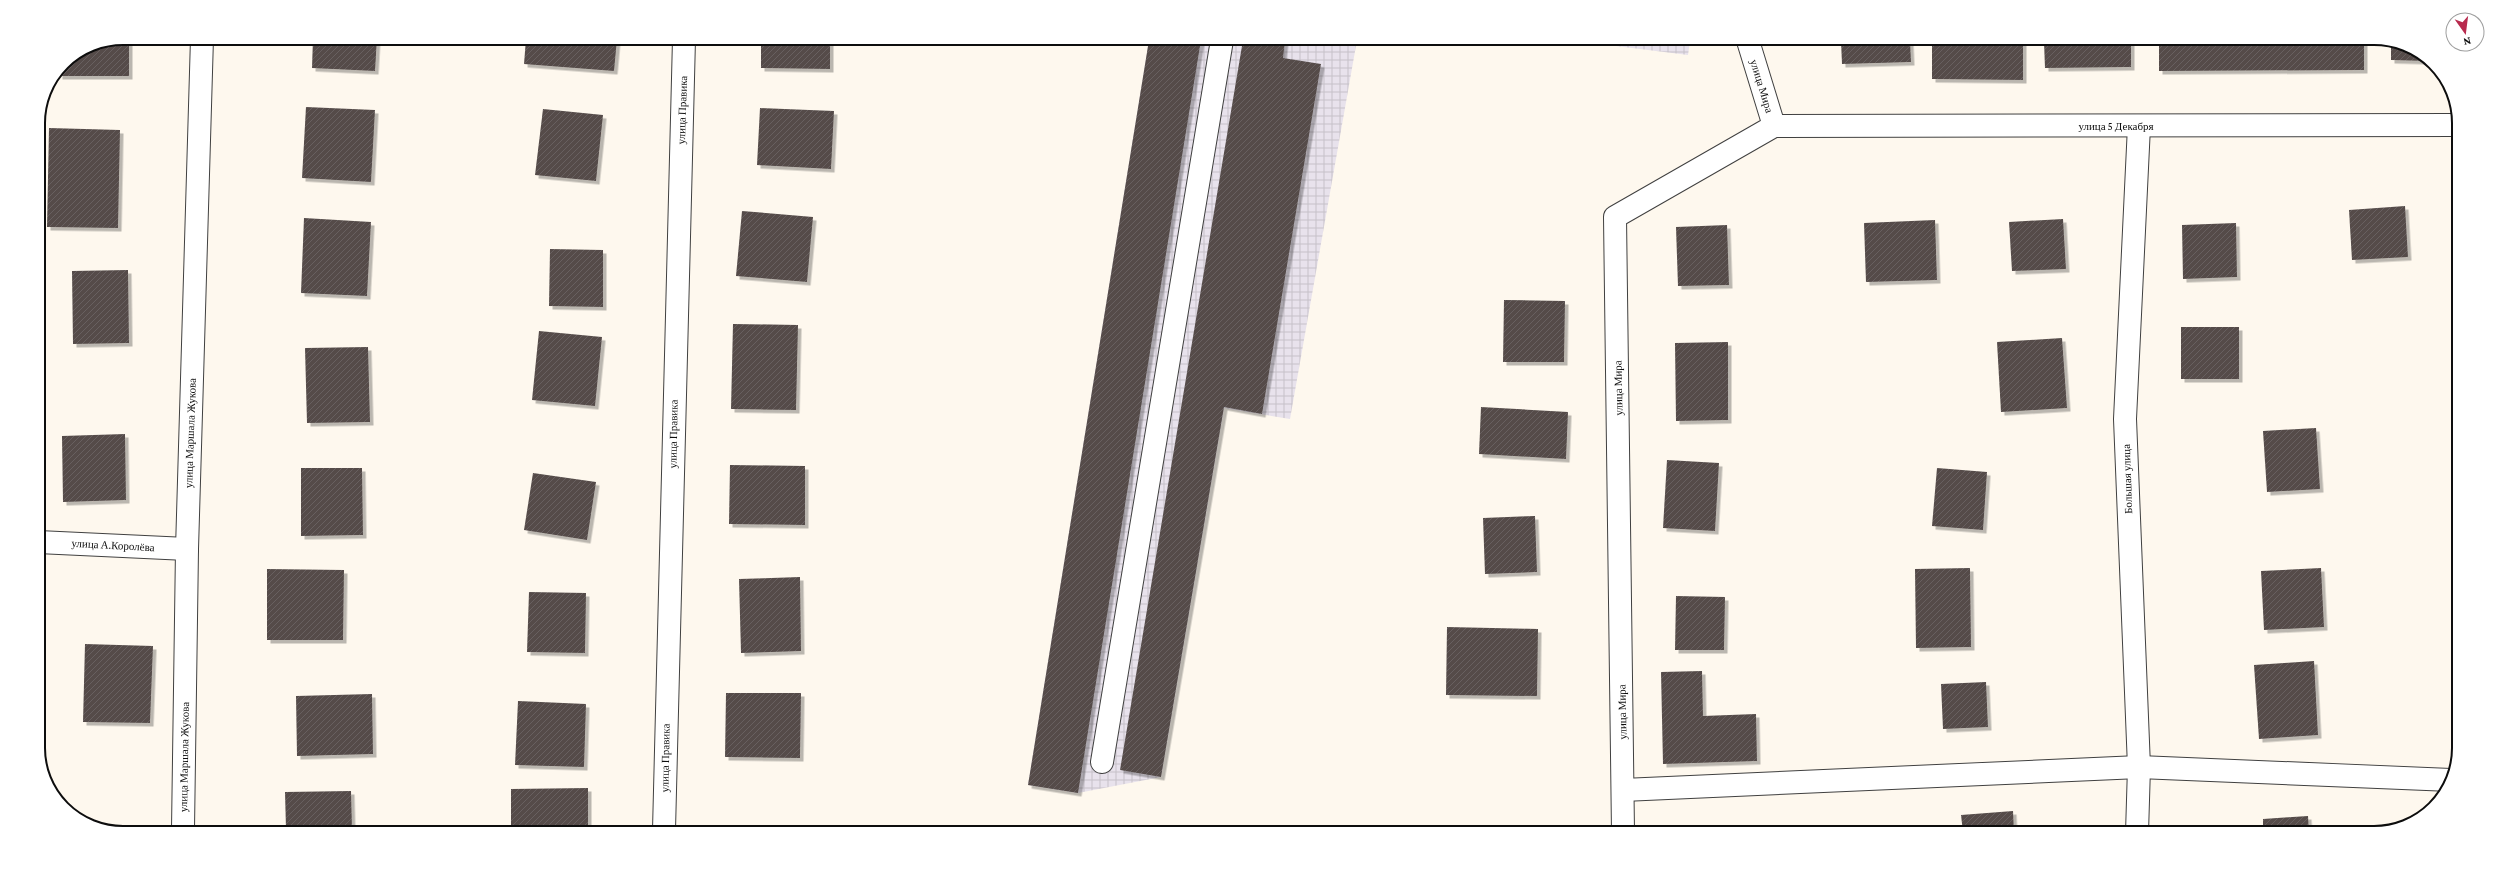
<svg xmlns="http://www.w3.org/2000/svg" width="2497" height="871" viewBox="0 0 2497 871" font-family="'Crimson Pro',serif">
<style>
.industrial{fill:url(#industrial-grid)}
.building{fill:url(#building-hatch);filter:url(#shadow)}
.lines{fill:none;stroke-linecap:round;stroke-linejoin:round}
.minor-casing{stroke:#404040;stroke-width:24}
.minor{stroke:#fff;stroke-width:22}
.labels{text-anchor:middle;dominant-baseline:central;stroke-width:4;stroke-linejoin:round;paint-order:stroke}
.street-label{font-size:11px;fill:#0d0d0d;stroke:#fff}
.rim{fill:none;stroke:#0d0d0d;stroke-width:2}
</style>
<defs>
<pattern id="industrial-grid" width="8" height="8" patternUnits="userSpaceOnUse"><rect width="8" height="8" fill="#e8e2ec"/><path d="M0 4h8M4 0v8" fill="none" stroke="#c6c1c9"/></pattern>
<pattern id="building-hatch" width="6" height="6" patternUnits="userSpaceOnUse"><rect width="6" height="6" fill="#554c4a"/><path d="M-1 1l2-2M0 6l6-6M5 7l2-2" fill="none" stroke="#686160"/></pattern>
<filter id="shadow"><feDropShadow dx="3.5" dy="3.5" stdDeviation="0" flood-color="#0004"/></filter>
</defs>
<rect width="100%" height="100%" fill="#fef8ee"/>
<g class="industrial">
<polygon points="1149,40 1357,40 1290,419 1224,408 1161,777 1078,793 1028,785"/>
<polygon points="1576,41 1690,41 1688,55"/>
</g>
<g class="building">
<polygon points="123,38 129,38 129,76 59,76 59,68 63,63 91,44"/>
<polygon points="313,38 377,38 375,71 312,68"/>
<polygon points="526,39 617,39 614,71 524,64"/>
<polygon points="761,39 830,39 830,69 761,68"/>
<polygon points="1149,40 1201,40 1078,793 1028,785"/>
<polygon points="1243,40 1285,40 1283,58 1321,64 1262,414 1224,407 1161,777 1120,770"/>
<polygon points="1841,41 1910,41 1911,62 1842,64"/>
<polygon points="1932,42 2023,42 2023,80 1932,79"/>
<polygon points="2044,42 2131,42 2131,67 2045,68"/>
<polygon points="2159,42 2364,42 2364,70 2159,71"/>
<polygon points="2391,42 2401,42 2427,61 2391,60"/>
<polygon points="306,107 375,110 371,182 302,178"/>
<polygon points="760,108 834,111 831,169 757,165"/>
<polygon points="543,109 603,115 596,181 535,175"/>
<polygon points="49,128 120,130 118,228 47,227"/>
<polygon points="2405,206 2408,257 2352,260 2349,210"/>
<polygon points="742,211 813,217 807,282 736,276"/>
<polygon points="304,218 371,222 367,296 301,293"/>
<polygon points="2063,219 2066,269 2012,271 2009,222"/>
<polygon points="1935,220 1937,280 1866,282 1864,223"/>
<polygon points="2236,223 2237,277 2183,279 2182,225"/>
<polygon points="1727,225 1729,285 1678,286 1676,227"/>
<polygon points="550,249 603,250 603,307 549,306"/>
<polygon points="128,270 129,343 73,344 72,271"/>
<polygon points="1504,300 1565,301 1564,362 1503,362"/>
<polygon points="733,324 798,325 796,410 731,409"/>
<rect x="2181" y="327" width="58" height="52"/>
<polygon points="539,331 602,337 595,406 532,400"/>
<polygon points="2062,338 2067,408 2001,412 1997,342"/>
<polygon points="1728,342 1728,420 1676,421 1675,343"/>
<polygon points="368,347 370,422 307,423 305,348"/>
<polygon points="1481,407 1568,412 1566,459 1479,454"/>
<polygon points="2316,428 2320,489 2267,492 2263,431"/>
<polygon points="125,434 126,500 63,502 62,436"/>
<polygon points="1667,460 1719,463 1715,531 1663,528"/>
<polygon points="730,465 805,466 805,525 729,524"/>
<polygon points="301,468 362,468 363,535 301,536"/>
<polygon points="1937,468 1987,472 1983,530 1932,526"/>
<polygon points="533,473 596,482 587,540 524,530"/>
<polygon points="1535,516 1537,572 1485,574 1483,518"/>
<polygon points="1970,568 1971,647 1916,648 1915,569"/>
<polygon points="2321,568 2324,627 2264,630 2261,571"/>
<polygon points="267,569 344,570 343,640 267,640"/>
<polygon points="800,577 801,651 741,653 739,579"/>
<polygon points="529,592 586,593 585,653 527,652"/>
<polygon points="1676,596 1725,597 1724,650 1675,650"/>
<polygon points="1447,627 1538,629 1537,696 1446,695"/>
<polygon points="85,644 153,646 150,723 83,722"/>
<polygon points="2314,661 2318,735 2259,739 2254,665"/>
<polygon points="1702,671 1703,716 1756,714 1757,761 1663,764 1661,672"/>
<polygon points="1986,682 1988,727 1943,729 1941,684"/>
<polygon points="726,693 801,693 800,758 725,757"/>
<polygon points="372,694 373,754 297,756 296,696"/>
<polygon points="518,701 586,704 584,767 515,765"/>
<polygon points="588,788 588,830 511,829 511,789"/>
<polygon points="351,791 352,829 286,829 285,792"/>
<polygon points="2013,811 2014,832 1963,832 1961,815"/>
<polygon points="2308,816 2309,833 2263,833 2263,819"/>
</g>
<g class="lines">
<g class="minor-casing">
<g id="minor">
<polyline points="1774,126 2459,125"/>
<polyline points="38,542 187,549"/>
<polyline points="1102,762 1222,40"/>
<polyline points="1623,790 2139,767 2451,780"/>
<polyline points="183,829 187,549 202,38"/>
<polyline points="664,830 684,39"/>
<polyline points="1623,832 1615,217 1774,126 1748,41"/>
<polyline points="2137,833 2139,767 2125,419 2139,126"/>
</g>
</g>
<use href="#minor" class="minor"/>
</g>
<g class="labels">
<g class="street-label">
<text transform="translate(1762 86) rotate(73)">улица Мира</text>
<text transform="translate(682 110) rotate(-88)">улица Правика</text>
<text x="2116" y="126">улица 5 Декабря</text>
<text transform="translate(1618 388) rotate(-91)">улица Мира</text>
<text transform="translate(190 433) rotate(-88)">улица Маршала Жукова</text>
<text transform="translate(673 434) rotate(-89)">улица Правика</text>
<text transform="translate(2127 479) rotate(-92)">Большая улица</text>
<text transform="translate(113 545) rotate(3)">улица А.Королёва</text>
<text transform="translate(1622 712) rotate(-91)">улица Мира</text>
<text transform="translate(184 757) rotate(-89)">улица Маршала Жукова</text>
<text transform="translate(665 758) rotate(-89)">улица Правика</text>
</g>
</g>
<path d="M0 0H2497V871H0ZM123 45H2374A78 78 0 0 1 2452 123V748A78 78 0 0 1 2374 826H123A78 78 0 0 1 45 748V123A78 78 0 0 1 123 45Z" fill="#fff" fill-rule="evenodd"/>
<path class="rim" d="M123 45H2374A78 78 0 0 1 2452 123V748A78 78 0 0 1 2374 826H123A78 78 0 0 1 45 748V123A78 78 0 0 1 123 45Z"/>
<g transform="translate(2465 32) rotate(166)"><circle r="19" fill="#ffffff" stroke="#9e9e9e"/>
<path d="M0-3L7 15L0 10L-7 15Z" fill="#b82a4e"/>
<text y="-6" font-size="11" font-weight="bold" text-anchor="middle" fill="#0d0d0d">N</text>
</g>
</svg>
